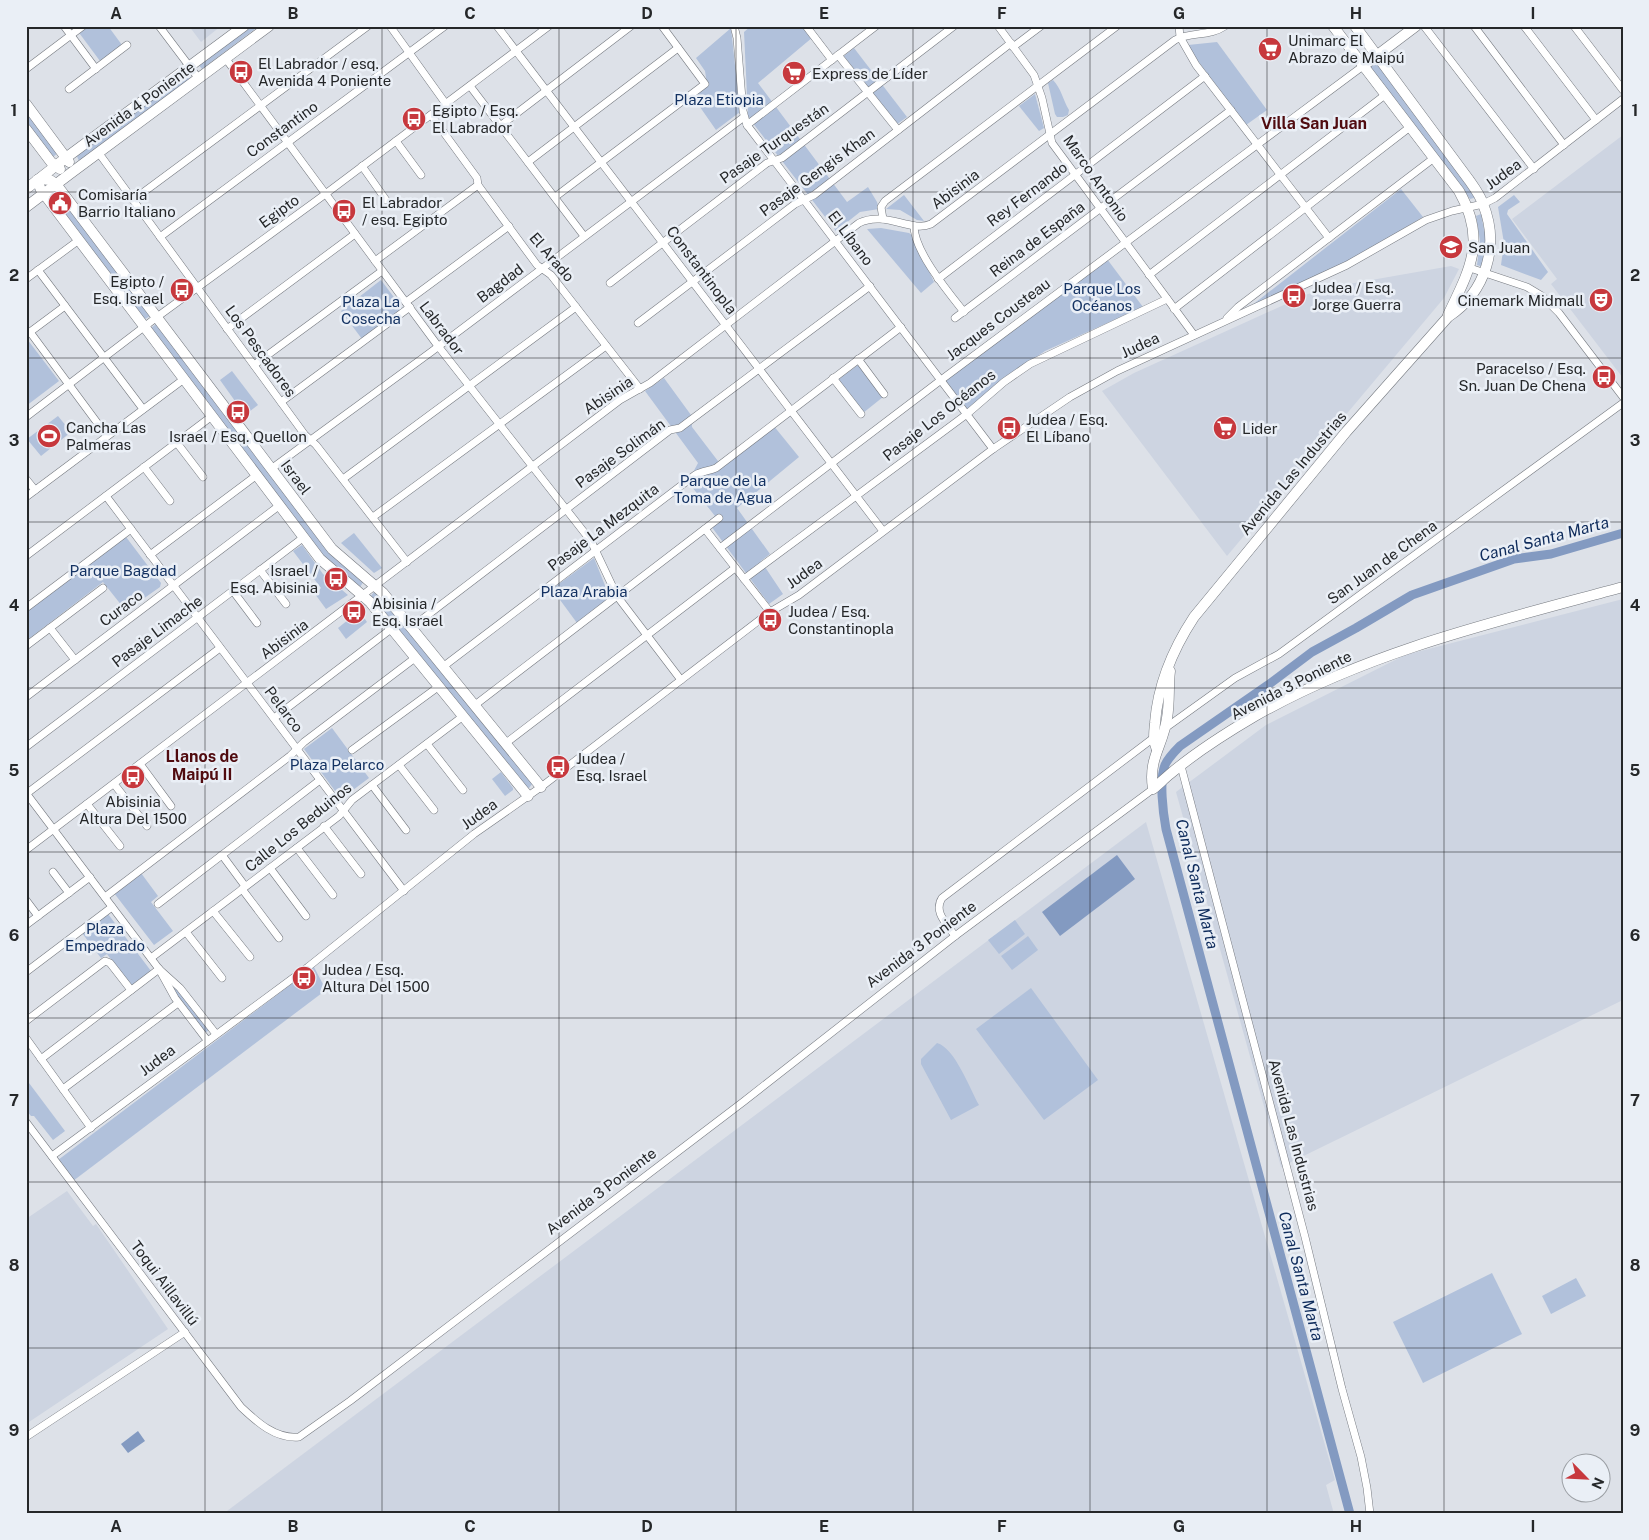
<svg xmlns="http://www.w3.org/2000/svg" width="1649" height="1540" viewBox="0 0 1649 1540" font-family="'Public Sans',sans-serif">
<style>
.built{fill:#cdd4e1}
.green{fill:#b1c1db}
.water{fill:#839ac1}
.lines{fill:none;stroke-linecap:round;stroke-linejoin:round}
.canal{stroke:#839ac1;stroke-width:9}
.street-casing{stroke:#767a80;stroke-width:8}
.secondary-casing{stroke:#767a80;stroke-width:11}
.street{stroke:#fff;stroke-width:7}
.secondary{stroke:#fff;stroke-width:10}
.grid{fill:none;stroke:#252729;stroke-width:1;stroke-opacity:0.55}
.labels{text-anchor:middle;dominant-baseline:central;stroke-width:5;stroke-linejoin:round;paint-order:stroke}
.poi-label{font-size:15px;fill:#252729;stroke:#eaeff6;text-anchor:start}
.park-label{font-size:15px;fill:#143262;stroke:#eaeff6}
.street-label{font-size:15px;fill:#252729;stroke:#eaeff6}
.neighbourhood-label{font-size:16px;font-weight:bold;fill:#500b0f;stroke:#eaeff6}
.water-label{font-size:16px;font-style:italic;fill:#0e2b5b;stroke:#eaeff6}
.neatline{fill:none;stroke:#252729;stroke-width:2}
.grid-label{font-size:16px;text-anchor:middle;font-weight:bold;fill:#252729}
</style>
<rect width="100%" height="100%" fill="#dde1e8"/>
<g class="built">
<polygon points="189,26 221,26 201,42"/>
<polygon points="1623,135 1623,378 1551,284 1557,279 1512,219"/>
<polygon points="1451,266 1459,269 1444,298 1227,556 1102,391 1134,373 1308,294 1343,285"/>
<polygon points="1623,599 1623,1000 1281,1167 1176,792 1266,725 1405,655"/>
<polygon points="1146,822 1335,1480 1326,1485 1334,1514 223,1514"/>
<polygon points="67,1191 93,1226 96,1224 168,1329 26,1424 26,1219"/>
</g>
<g class="green">
<polygon points="74,26 108,26 122,45 100,61"/>
<polygon points="247,26 259,26 202,69 197,63"/>
<polygon points="751,26 804,26 813,37 758,83 847,202 868,187 877,202 879,209 860,212 836,231 752,122 748,116 744,32"/>
<polygon points="731,28 740,112 716,130 693,97 707,84 705,71 696,58"/>
<polygon points="1217,42 1267,110 1246,125 1198,61 1188,45"/>
<polygon points="854,48 907,117 896,125 844,56"/>
<polygon points="1376,61 1477,197 1470,199 1369,66"/>
<polygon points="186,74 190,80 79,161 76,154"/>
<path d="M1053 80C1061 88 1063 100 1069 110L1068 115 1063 117H1057L1055 114 1048 83Z"/>
<polygon points="1035,94 1044,128 1039,131 1019,106"/>
<polygon points="26,110 59,152 53,157 26,122"/>
<polygon points="1401,189 1423,217 1346,263 1251,306"/>
<polygon points="56,190 150,316 145,319 49,193"/>
<polygon points="904,195 924,221 917,220 900,210 886,209"/>
<polygon points="1514,195 1520,202 1508,210 1507,214 1548,272 1541,280 1501,265 1504,243 1498,207"/>
<polygon points="1481,214 1486,240 1483,267 1477,265 1480,241 1476,216"/>
<polygon points="881,228 909,233 912,235 934,282 921,293 867,229"/>
<polygon points="1107,259 1143,307 1045,351 1016,371 967,409 945,381"/>
<polygon points="381,280 402,308 362,339 341,311"/>
<polygon points="156,324 364,581 360,587 324,558 151,328"/>
<polygon points="27,339 59,381 26,406 26,340"/>
<polygon points="858,365 883,397 863,413 838,380"/>
<polygon points="232,371 258,405 245,415 220,380"/>
<polygon points="664,378 691,415 692,427 721,465 773,425 799,457 737,508 770,554 761,561 783,594 769,604 708,522 715,516 688,482 698,463 645,391"/>
<polygon points="58,416 71,432 41,456 27,439"/>
<polygon points="354,533 382,568 374,573 341,543"/>
<polygon points="126,537 161,583 160,587 126,611 103,582 26,641 26,612"/>
<polygon points="302,545 323,574 348,595 326,609 315,594 321,588 293,551"/>
<polygon points="594,558 610,598 577,623 552,589"/>
<polygon points="375,591 377,591 533,783 529,788 527,788 370,597"/>
<polygon points="359,611 367,622 346,639 338,628"/>
<polygon points="332,728 369,778 341,799 304,749"/>
<polygon points="501,772 513,788 513,790 505,796 492,779"/>
<polygon points="141,873 158,896 151,902 173,931 154,945 114,893"/>
<polygon points="108,914 151,971 131,986 107,954 101,958 82,933"/>
<polygon points="1015,920 1025,934 999,954 988,940"/>
<polygon points="1028,936 1038,950 1012,970 1001,956"/>
<polygon points="314,967 326,990 73,1181 58,1160"/>
<polygon points="167,980 183,995 209,1030 205,1033 178,999"/>
<polygon points="1031,988 1098,1080 1044,1120 976,1029"/>
<path d="M937 1043C955 1048 970 1089 979 1105L951 1120 921 1064V1059Z"/>
<polygon points="26,1079 65,1131 53,1140 34,1116 31,1116 26,1110"/>
<polygon points="1492,1273 1522,1334 1423,1383 1393,1322"/>
<polygon points="1576,1278 1586,1296 1551,1314 1542,1296"/>
</g>
<g class="water">
<polygon points="1117,855 1135,879 1060,936 1042,912"/>
<polygon points="138,1431 145,1441 128,1453 121,1444"/>
</g>
<g class="lines">
<path class="canal" d="M1350 1514 1166 829C1163 813 1159 780 1165 765 1168 758 1174 752 1180 746L1268 685 1312 652 1356 628 1412 595 1514 559 1551 554 1623 533"/>
<g class="street-casing">
<g id="street">
<polyline points="64,26 96,69"/>
<polyline points="159,26 199,79"/>
<polyline points="390,26 446,104"/>
<polyline points="497,26 883,531"/>
<polyline points="734,26 737,38 743,111 747,125 993,449"/>
<polyline points="806,26 832,60"/>
<polyline points="998,26 1034,75 1042,98 1052,143 1194,335"/>
<polyline points="1179,26 1180,37 1196,65 1329,238"/>
<polyline points="1424,26 1534,169"/>
<polyline points="1474,26 1564,145"/>
<polyline points="1524,26 1596,120"/>
<polyline points="1574,26 1623,90"/>
<polyline points="1013,47 1041,26"/>
<polyline points="838,55 898,130"/>
<polyline points="226,59 438,346 591,541 617,596 681,680"/>
<polyline points="26,69 83,26"/>
<polyline points="470,86 584,236"/>
<polyline points="69,89 127,45"/>
<polyline points="431,115 477,178 478,185 537,265 551,275 640,389"/>
<polyline points="747,125 876,26"/>
<polyline points="500,126 631,26"/>
<polyline points="396,141 421,175"/>
<polyline points="98,152 305,435 316,445 407,562"/>
<polyline points="528,162 678,48"/>
<polyline points="362,166 386,200"/>
<polyline points="555,197 705,84 662,26"/>
<polyline points="133,200 368,26"/>
<polyline points="883,219 881,207 885,201 1117,26"/>
<path d="M914 226C914 251 948 292 964 312"/>
<polyline points="160,237 445,26"/>
<polyline points="375,261 478,185"/>
<polyline points="1470,268 1527,287 1542,296 1559,313 1623,397"/>
<polyline points="38,270 143,409"/>
<polyline points="1149,275 1385,95"/>
<polyline points="26,279 79,240"/>
<polyline points="938,279 1205,76"/>
<polyline points="610,283 767,163 782,158 954,26"/>
<polyline points="406,302 509,226"/>
<polyline points="1174,309 1410,127"/>
<polyline points="955,318 1231,110"/>
<polyline points="1227,318 1238,307 1434,158"/>
<polyline points="638,323 795,204 814,195 1011,43"/>
<polyline points="227,329 355,234"/>
<polyline points="30,332 107,436"/>
<polyline points="26,335 65,306"/>
<polyline points="858,359 884,394"/>
<polyline points="254,365 382,271"/>
<polyline points="833,378 861,414"/>
<polyline points="281,402 410,307"/>
<polyline points="26,417 157,317 320,198 549,26"/>
<polyline points="177,443 203,477"/>
<polyline points="144,467 170,501"/>
<polyline points="271,469 431,352 744,117"/>
<polyline points="26,479 35,490"/>
<polyline points="343,479 576,307"/>
<polyline points="106,496 404,891"/>
<polyline points="26,497 184,379"/>
<polyline points="373,517 606,346"/>
<polyline points="705,529 770,612"/>
<polyline points="720,548 941,380 1363,66"/>
<polyline points="150,555 257,475"/>
<polyline points="26,556 212,416"/>
<polyline points="260,570 286,604"/>
<polyline points="744,579 967,414 1004,382 1030,364 1167,299"/>
<polyline points="233,591 257,623"/>
<polyline points="26,608 131,529"/>
<polyline points="412,627 670,430 680,428 870,286"/>
<polyline points="50,628 75,660"/>
<polyline points="26,646 103,588"/>
<path d="M444 666 695 475C702 471 709 471 716 468L901 327"/>
<polyline points="26,697 280,505"/>
<polyline points="475,705 719,518"/>
<polyline points="274,718 391,629"/>
<polyline points="1164,729 1235,678 1279,654 1623,403"/>
<polyline points="506,743 735,568"/>
<polyline points="427,744 463,790"/>
<polyline points="26,747 304,537"/>
<polyline points="352,750 438,687"/>
<polyline points="140,764 171,806"/>
<polyline points="399,765 434,810"/>
<polyline points="1181,766 1305,1237 1342,1389 1361,1457 1367,1488 1370,1514"/>
<polyline points="114,784 147,826"/>
<polyline points="372,785 406,830"/>
<polyline points="26,793 159,969 180,988 216,1034"/>
<polyline points="26,794 220,648"/>
<polyline points="87,804 120,846"/>
<polyline points="324,826 361,874"/>
<polyline points="297,848 333,895"/>
<path d="M26 850 620 400 650 383 859 223C885 210 911 233 931 224L1175 40C1191 31 1209 37 1225 26"/>
<polyline points="222,855 245,886"/>
<polyline points="270,868 306,916"/>
<polyline points="53,872 69,893"/>
<polyline points="242,889 279,938"/>
<polyline points="105,897 290,756 304,742 415,658"/>
<polyline points="26,900 38,916"/>
<polyline points="158,904 320,780"/>
<polyline points="213,911 250,957"/>
<polyline points="26,925 90,877"/>
<polyline points="186,932 222,978"/>
<path d="M955 936C947 924 933 912 942 898L1156 736"/>
<polyline points="151,958 339,816 352,800 462,717"/>
<polyline points="159,969 175,998 207,1040"/>
<polyline points="26,972 112,907"/>
<polyline points="26,1021 105,961 110,963 131,990"/>
<polyline points="26,1038 91,1128"/>
<polyline points="41,1059 159,969"/>
<polyline points="63,1089 178,1003"/>
<path d="M26 1122 241 1407C257 1422 275 1439 299 1437L350 1401 743 1102 955 936 1153 789"/>
<polyline points="52,1156 308,967 474,834 541,787 770,612 799,595 993,449 1070,397 1117,371 1347,265 1426,220 1452,211 1483,204 1495,198 1623,99"/>
<polyline points="26,1437 185,1332"/>
</g>
</g>
<g class="secondary-casing">
<g id="secondary">
<path d="M1333 26 1459 191C1487 240 1470 269 1448 315"/>
<polyline points="1363,66 1416,26"/>
<polyline points="26,104 69,162"/>
<polyline points="26,129 51,162 60,169"/>
<polyline points="39,179 50,180 56,184 332,549 383,593 541,787"/>
<polyline points="37,180 41,190 320,559 370,602 528,796"/>
<polyline points="26,189 67,157 244,26"/>
<polyline points="26,207 71,173 269,26"/>
<path d="M1170 671C1168 686 1170 702 1167 718 1163 746 1148 758 1153 789 1159 784 1164 779 1170 774 1196 752 1226 733 1255 716 1369 651 1498 621 1623 587"/>
<path d="M1157 750C1153 741 1154 733 1155 723 1158 684 1173 649 1194 617L1346 432 1448 317C1486 292 1500 246 1483 204 1480 195 1474 187 1469 180L1355 26"/>
</g>
</g>
<use href="#street" class="street"/>
<use href="#secondary" class="secondary"/>
</g>
<path class="grid" d="M205 26V1514M382 26V1514M559 26V1514M736 26V1514M913 26V1514M1090 26V1514M1267 26V1514M1444 26V1514M26 192H1623M26 358H1623M26 522H1623M26 688H1623M26 852H1623M26 1018H1623M26 1182H1623M26 1348H1623"/>
<defs>
<g id="supermarket-disc" transform="scale(1.25)"><circle r="9.5" fill="#c7383d" stroke="#eaeff6"/><path d="M-6-5.5h2.5l.6 2H6L4.5 2H-2.5L-4.4-4H-6ZM-1.5 3.2a1.3 1.3 0 1 0 .1 0ZM3 3.2a1.3 1.3 0 1 0 .1 0Z" fill="#fff"/></g>
<g id="bus-disc" transform="scale(1.25)"><circle r="9.5" fill="#c7383d" stroke="#eaeff6"/><path d="M-5-6H5V4H4V6H2V4H-2V6H-4V4H-5ZM-3.5-4V0h7V-4ZM-3.5 1.2v1.5H-2V1.2ZM2 1.2v1.5H3.5V1.2Z" fill="#fff"/></g>
<g id="civic-disc" transform="scale(1.25)"><circle r="9.5" fill="#c7383d" stroke="#eaeff6"/><path d="M-.6-6.5H3V-4.5H.6V-3L4-1V1h2V6H-6V1h2V-1L-.6-3ZM-1.2 2.5V6h2.4V2.5Z" fill="#fff"/></g>
<g id="school-disc" transform="scale(1.25)"><circle r="9.5" fill="#c7383d" stroke="#eaeff6"/><path d="M0-5L7-2L0 1L-7-2ZM-4 1L0 2.5L4 1V4Q0 6-4 4Z" fill="#fff"/></g>
<g id="theatre-disc" transform="scale(1.25)"><circle r="9.5" fill="#c7383d" stroke="#eaeff6"/><path d="M-5-5.5Q0-4 5-5.5V0Q5 5 0 6Q-5 5-5 0ZM-3.3-2.5H-1v1.5H-3.3ZM1-2.5H3.3v1.5H1ZM-2.8 1Q0 5.5 2.8 1Z" fill="#fff"/></g>
<g id="stadium-disc" transform="scale(1.25)"><circle r="9.5" fill="#c7383d" stroke="#eaeff6"/><path d="M0-5a6.5 5 0 1 0 0 10a6.5 5 0 1 0 0-10ZM-3.5-1.8h7v3.6h-7Z" fill="#fff"/></g>
</defs>
<g fill-rule="evenodd">
<use href="#supermarket-disc" x="1270" y="49"/>
<use href="#bus-disc" x="241" y="72"/>
<use href="#supermarket-disc" x="794" y="73"/>
<use href="#bus-disc" x="414" y="119"/>
<use href="#civic-disc" x="60" y="203"/>
<use href="#bus-disc" x="344" y="211"/>
<use href="#school-disc" x="1451" y="247"/>
<use href="#bus-disc" x="182" y="290"/>
<use href="#bus-disc" x="1294" y="296"/>
<use href="#theatre-disc" x="1601" y="300"/>
<use href="#bus-disc" x="1604" y="377"/>
<use href="#bus-disc" x="238" y="412"/>
<use href="#bus-disc" x="1009" y="428"/>
<use href="#supermarket-disc" x="1225" y="428"/>
<use href="#stadium-disc" x="49" y="436"/>
<use href="#bus-disc" x="336" y="579"/>
<use href="#bus-disc" x="354" y="612"/>
<use href="#bus-disc" x="770" y="620"/>
<use href="#bus-disc" x="558" y="767"/>
<use href="#bus-disc" x="133" y="777"/>
<use href="#bus-disc" x="304" y="978"/>
</g>
<g class="labels">
<g class="poi-label">
<text x="1288" y="40">Unimarc El<tspan x="1288" dy="17">Abrazo de Maipú</tspan></text>
<text x="258" y="63">El Labrador / esq.<tspan x="258" dy="17">Avenida 4 Poniente</tspan></text>
<text x="812" y="73">Express de Líder</text>
<text x="432" y="110">Egipto / Esq.<tspan x="432" dy="17">El Labrador</tspan></text>
<text x="78" y="194">Comisaría<tspan x="78" dy="17">Barrio Italiano</tspan></text>
<text x="362" y="202">El Labrador<tspan x="362" dy="17">/ esq. Egipto</tspan></text>
<text x="1468" y="247">San Juan</text>
<text x="164" y="281" text-anchor="end">Egipto /<tspan x="164" dy="17">Esq. Israel</tspan></text>
<text x="1312" y="287">Judea / Esq.<tspan x="1312" dy="17">Jorge Guerra</tspan></text>
<text x="1584" y="300" text-anchor="end">Cinemark Midmall</text>
<text x="1586" y="368" text-anchor="end">Paracelso / Esq.<tspan x="1586" dy="17">Sn. Juan De Chena</tspan></text>
<text x="1026" y="419">Judea / Esq.<tspan x="1026" dy="17">El Líbano</tspan></text>
<text x="66" y="427">Cancha Las<tspan x="66" dy="17">Palmeras</tspan></text>
<text x="1242" y="428">Lider</text>
<text x="238" y="436" text-anchor="middle">Israel / Esq. Quellon</text>
<text x="318" y="570" text-anchor="end">Israel /<tspan x="318" dy="17">Esq. Abisinia</tspan></text>
<text x="372" y="603">Abisinia /<tspan x="372" dy="17">Esq. Israel</tspan></text>
<text x="788" y="611">Judea / Esq.<tspan x="788" dy="17">Constantinopla</tspan></text>
<text x="576" y="758">Judea /<tspan x="576" dy="17">Esq. Israel</tspan></text>
<text x="133" y="801" text-anchor="middle">Abisinia<tspan x="133" dy="17">Altura Del 1500</tspan></text>
<text x="322" y="969">Judea / Esq.<tspan x="322" dy="17">Altura Del 1500</tspan></text>
</g>
<g class="park-label">
<text x="719" y="99">Plaza Etiopia</text>
<text x="1102" y="288">Parque Los<tspan x="1102" dy="17">Océanos</tspan></text>
<text x="371" y="301">Plaza La<tspan x="371" dy="17">Cosecha</tspan></text>
<text x="723" y="480">Parque de la<tspan x="723" dy="17">Toma de Agua</tspan></text>
<text x="123" y="570">Parque Bagdad</text>
<text x="584" y="591">Plaza Arabia</text>
<text x="337" y="764">Plaza Pelarco</text>
<text x="105" y="928">Plaza<tspan x="105" dy="17">Empedrado</tspan></text>
</g>
<g class="street-label">
<text transform="translate(139 104) rotate(-36)">Avenida 4 Poniente</text>
<text transform="translate(282 129) rotate(-36)">Constantino</text>
<text transform="translate(774 143) rotate(-35)">Pasaje Turquestán</text>
<text transform="translate(817 172) rotate(-36)">Pasaje Gengis Khan</text>
<text transform="translate(1503 174) rotate(-36)">Judea</text>
<text transform="translate(1096 178) rotate(55)">Marco Antonio</text>
<text transform="translate(955 189) rotate(-37)">Abisinia</text>
<text transform="translate(1027 194) rotate(-37)">Rey Fernando</text>
<text transform="translate(279 211) rotate(-36)">Egipto</text>
<text transform="translate(851 238) rotate(53)">El Líbano</text>
<text transform="translate(1037 239) rotate(-37)">Reina de España</text>
<text transform="translate(552 257) rotate(49)">El Arado</text>
<text transform="translate(702 270) rotate(53)">Constantinopla</text>
<text transform="translate(500 283) rotate(-37)">Bagdad</text>
<text transform="translate(998 319) rotate(-37)">Jacques Cousteau</text>
<text transform="translate(442 328) rotate(53)">Labrador</text>
<text transform="translate(1140 345) rotate(-25)">Judea</text>
<text transform="translate(261 351) rotate(54)">Los Pescadores</text>
<text transform="translate(608 395) rotate(-34)">Abisinia</text>
<text transform="translate(939 415) rotate(-38)">Pasaje Los Océanos</text>
<text transform="translate(620 453) rotate(-36)">Pasaje Solimán</text>
<text transform="translate(1293 473) rotate(-50)">Avenida Las Industrias</text>
<text transform="translate(296 477) rotate(53)">Israel</text>
<text transform="translate(603 527) rotate(-37)">Pasaje La Mezquita</text>
<text transform="translate(1382 562) rotate(-36)">San Juan de Chena</text>
<text transform="translate(804 573) rotate(-36)">Judea</text>
<text transform="translate(121 608) rotate(-37)">Curaco</text>
<text transform="translate(157 631) rotate(-37)">Pasaje Limache</text>
<text transform="translate(284 639) rotate(-37)">Abisinia</text>
<text transform="translate(1291 685) rotate(-27)">Avenida 3 Poniente</text>
<text transform="translate(284 709) rotate(53)">Pelarco</text>
<text transform="translate(479 814) rotate(-36)">Judea</text>
<text transform="translate(298 827) rotate(-39)">Calle Los Beduinos</text>
<text transform="translate(921 944) rotate(-37)">Avenida 3 Poniente</text>
<text transform="translate(157 1060) rotate(-37)">Judea</text>
<text transform="translate(1294 1135) rotate(75)">Avenida Las Industrias</text>
<text transform="translate(601 1191) rotate(-37)">Avenida 3 Poniente</text>
<text transform="translate(165 1283) rotate(53)">Toqui Aillavillú</text>
</g>
<g class="neighbourhood-label">
<text x="1314" y="123">Villa San Juan</text>
<text x="202" y="756">Llanos de<tspan x="202" dy="18">Maipú II</tspan></text>
</g>
<g class="water-label">
<text transform="translate(1544 539) rotate(-15)">Canal Santa Marta</text>
<text transform="translate(1197 884) rotate(76)">Canal Santa Marta</text>
<text transform="translate(1301 1276) rotate(75)">Canal Santa Marta</text>
</g>
</g>
<rect width="1649" height="1540" fill="none" stroke="#eaeff6" stroke-width="55"/>
<g transform="translate(1586 1478) rotate(114)"><circle r="24" fill="#eaeff6" stroke="#9b9fa4"/>
<path d="M0-4L9 19L0 12L-9 19Z" fill="#c7383d"/>
<text y="-8" font-size="14" font-weight="bold" text-anchor="middle" fill="#252729">N</text>
</g>
<rect x="28" y="28" width="1594" height="1484" class="neatline"/>
<g class="grid-label">
<text x="116" y="19">A</text>
<text x="293" y="19">B</text>
<text x="470" y="19">C</text>
<text x="647" y="19">D</text>
<text x="824" y="19">E</text>
<text x="1002" y="19">F</text>
<text x="1179" y="19">G</text>
<text x="1356" y="19">H</text>
<text x="1533" y="19">I</text>
<text x="14" y="116">1</text>
<text x="1635" y="116">1</text>
<text x="14" y="281">2</text>
<text x="1635" y="281">2</text>
<text x="14" y="446">3</text>
<text x="1635" y="446">3</text>
<text x="14" y="611">4</text>
<text x="1635" y="611">4</text>
<text x="14" y="776">5</text>
<text x="1635" y="776">5</text>
<text x="14" y="941">6</text>
<text x="1635" y="941">6</text>
<text x="14" y="1106">7</text>
<text x="1635" y="1106">7</text>
<text x="14" y="1271">8</text>
<text x="1635" y="1271">8</text>
<text x="14" y="1436">9</text>
<text x="1635" y="1436">9</text>
<text x="116" y="1532">A</text>
<text x="293" y="1532">B</text>
<text x="470" y="1532">C</text>
<text x="647" y="1532">D</text>
<text x="824" y="1532">E</text>
<text x="1002" y="1532">F</text>
<text x="1179" y="1532">G</text>
<text x="1356" y="1532">H</text>
<text x="1533" y="1532">I</text>
</g>
</svg>
